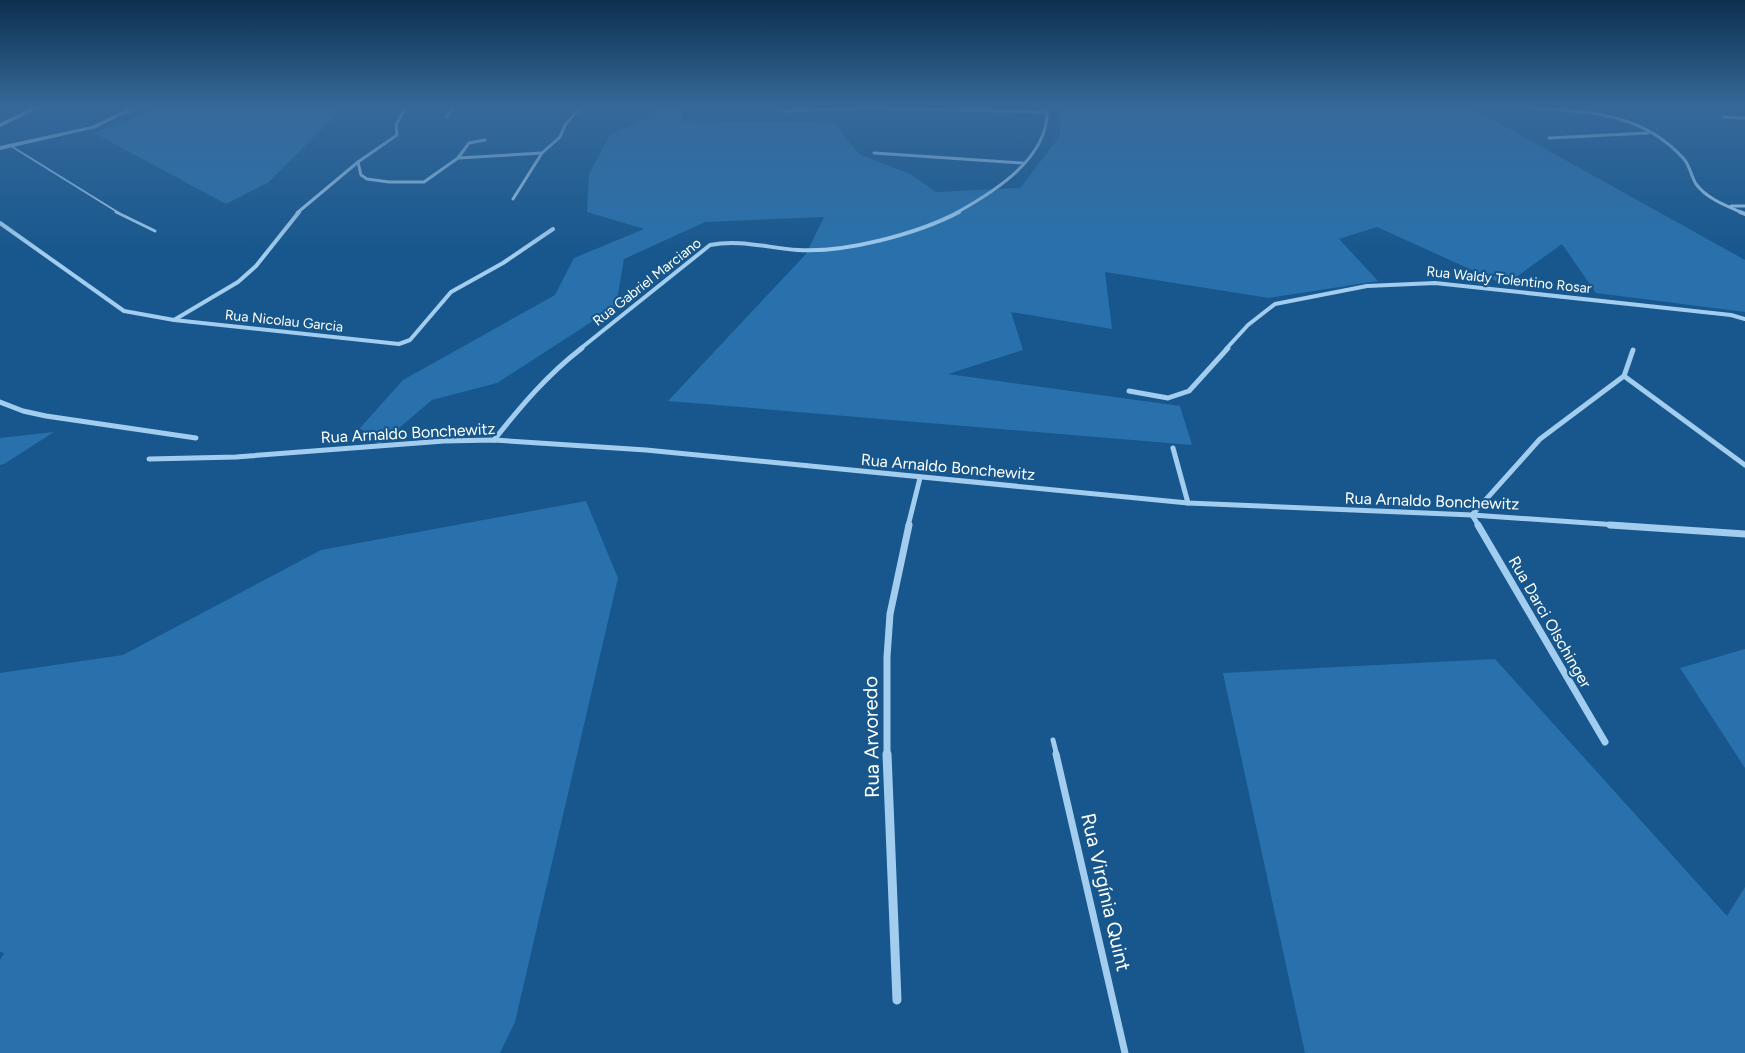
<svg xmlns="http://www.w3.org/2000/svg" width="1745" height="1053" viewBox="0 0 1745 1053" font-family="Figtree,sans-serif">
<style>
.green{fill:#2971ac}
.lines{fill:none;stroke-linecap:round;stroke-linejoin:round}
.path{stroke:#a2cdef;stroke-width:2;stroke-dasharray:1.5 2;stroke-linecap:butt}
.service-far3{stroke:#a2cdef;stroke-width:2}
.service-far2{stroke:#a2cdef;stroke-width:3}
.service-far1{stroke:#a2cdef;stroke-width:5}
.service{stroke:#a2cdef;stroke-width:7}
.minor-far4{stroke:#a2cdef;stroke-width:3}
.minor-far3{stroke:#a2cdef;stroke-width:4}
.minor-far2{stroke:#a2cdef;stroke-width:5}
.minor-far1{stroke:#a2cdef;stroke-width:7}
.minor{stroke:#a2cdef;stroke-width:9}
.tertiary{fill:#a2cdef;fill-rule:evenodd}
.secondary{fill:#cfe6fa;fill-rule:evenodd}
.labels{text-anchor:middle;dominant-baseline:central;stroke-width:4.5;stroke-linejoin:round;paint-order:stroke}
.far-street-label{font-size:14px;fill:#fff;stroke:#17578d}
.street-label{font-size:16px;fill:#fff;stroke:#17578d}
.near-street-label{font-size:20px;fill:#fff;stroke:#17578d}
</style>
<rect width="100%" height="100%" fill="#17578d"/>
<g class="green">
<polygon points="156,107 346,107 338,113 269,182 226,204 94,133 139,116"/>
<polygon points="654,107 683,107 682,121 835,123 859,154 910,174 936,192 1020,188 1060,136 1059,107 1470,107 1745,260 1745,312 1596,293 1562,244 1505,285 1377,227 1339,239 1378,281 1269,298 1105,272 1112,329 1011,312 1023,350 948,374 1180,406 1192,445 668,401 806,254 824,217 705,222 624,259 616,306 497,383 432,400 379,445 360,428 403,380 555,295 574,258 644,229 587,212 589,174 610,135 648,118"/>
<polygon points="54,432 4,464 0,465 0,438"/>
<polygon points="586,501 618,578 515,1022 500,1053 0,1053 0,960 4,953 0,952 0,673 123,655 321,550"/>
<polygon points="1745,649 1745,768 1680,668"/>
<polygon points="1495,659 1727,916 1745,887 1745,1053 1305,1053 1223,673"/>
</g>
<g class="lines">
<polyline class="path" points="550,107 549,109 554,112"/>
<g class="service-far3">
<polyline points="126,113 140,107"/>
<polyline points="11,146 119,213"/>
</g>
<polyline class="service-far2" points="116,212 155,231"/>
<polyline class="service-far1" points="1053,740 1057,756"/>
<polyline class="service" points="1056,754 1125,1053"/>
<g class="minor-far4">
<polyline points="774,107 783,111 866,108 1048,112"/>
<path d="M1520 107C1581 112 1639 109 1684 159 1690 166 1691 176 1696 184 1707 199 1727 206 1743 213"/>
<polyline points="446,117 454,107"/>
<polyline points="1723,117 1745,118"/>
<polyline points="1549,138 1648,133"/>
<polyline points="874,153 1023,163"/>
<polyline points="458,158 469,143 485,140"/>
<polyline points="358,162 361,175 367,179 389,182 424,182 458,158 542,153"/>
<polyline points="513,199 542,153 560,137 565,125 581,107"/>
<polyline points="1731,206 1745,206"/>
<polyline points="297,213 358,162 397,135 396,125 406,107"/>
<path d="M956 213C994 192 1051 157 1047 107"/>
</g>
<g class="minor-far3">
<polyline points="1740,212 1745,214"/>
<polyline points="0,223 124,311 174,320 399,344 410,340 451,292 503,263 553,229"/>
<polyline points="174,320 238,282 256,266 299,212"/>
<path d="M580 349 710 245C740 239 768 248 798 250 845 253 917 234 959 212"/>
<polyline points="1226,349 1248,325 1275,304 1367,286 1435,283 1731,315 1745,319"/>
</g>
<g class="minor-far2">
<polyline points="1624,376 1745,465"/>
<polyline points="1129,391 1168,398 1189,391 1228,348"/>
<polyline points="0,402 23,411 46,416 196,438"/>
<path d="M494 440C521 406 547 375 582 348"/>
<polyline points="1173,448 1188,503"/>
<polyline points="149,459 236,457 444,441 494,440 646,450 1188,503 1472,515 1632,526"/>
<polyline points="908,526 920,478"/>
<polyline points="1479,526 1472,515 1540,439 1624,376 1633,350"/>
</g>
<g class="minor-far1">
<polyline points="1478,525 1605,742"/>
<polyline points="1610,525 1745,534"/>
<polyline points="887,756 887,657 890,614 909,525"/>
</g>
<polyline class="minor" points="887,754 897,1000"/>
<polygon class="tertiary" points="131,107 138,107 96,128 0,150 0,146 92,126"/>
<polygon class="secondary" points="34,107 41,107 0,127 0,123"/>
</g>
<linearGradient id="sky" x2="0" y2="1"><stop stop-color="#0d304e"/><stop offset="0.42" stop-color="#36699a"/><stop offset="1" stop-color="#36699a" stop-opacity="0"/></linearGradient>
<rect width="1745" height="255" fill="url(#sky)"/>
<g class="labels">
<g class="far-street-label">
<text transform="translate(1509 280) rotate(6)">Rua Waldy Tolentino Rosar</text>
<text transform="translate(647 282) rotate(-38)">Rua Gabriel Marciano</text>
<text transform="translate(284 321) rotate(6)">Rua Nicolau Garcia</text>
</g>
<g class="street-label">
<text transform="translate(408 433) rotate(-3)">Rua Arnaldo Bonchewitz</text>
<text transform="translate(948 467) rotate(5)">Rua Arnaldo Bonchewitz</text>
<text transform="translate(1432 501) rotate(2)">Rua Arnaldo Bonchewitz</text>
<text transform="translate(1550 622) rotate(60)">Rua Darci Olschinger</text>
</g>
<g class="near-street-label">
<text transform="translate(871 737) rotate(-91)">Rua Arvoredo</text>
<text transform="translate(1106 892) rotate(77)">Rua Virgínia Quint</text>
</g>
</g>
</svg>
